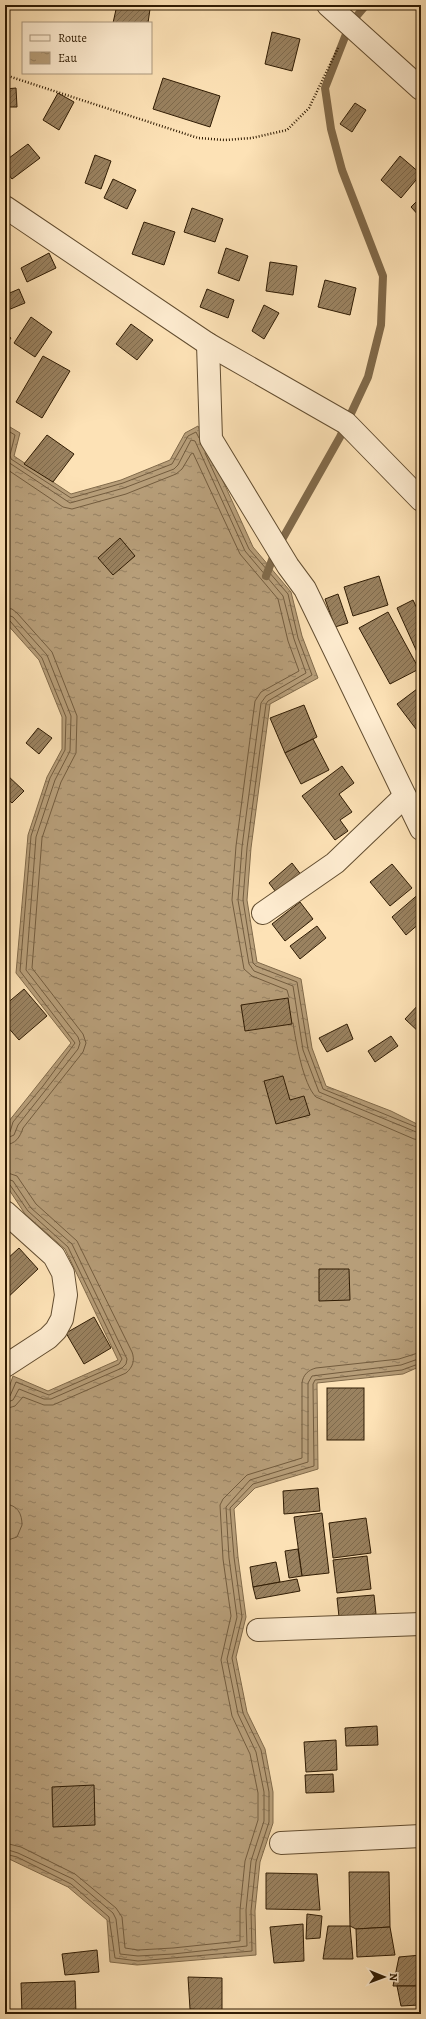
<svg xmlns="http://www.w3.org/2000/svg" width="426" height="2019" viewBox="0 0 426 2019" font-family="Alegreya,serif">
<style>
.water{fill:url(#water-ripples);stroke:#816a4a}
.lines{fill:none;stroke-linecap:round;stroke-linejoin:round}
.shore{stroke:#735c3e;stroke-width:1}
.stream{stroke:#816a4a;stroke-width:8}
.building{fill:url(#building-hatch);stroke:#2f1b03}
.minor-casing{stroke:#624d30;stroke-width:24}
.path{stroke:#2f1b03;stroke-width:2.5;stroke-dasharray:1 2;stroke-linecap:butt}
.minor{stroke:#feecd0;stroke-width:22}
</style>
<defs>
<pattern id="water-ripples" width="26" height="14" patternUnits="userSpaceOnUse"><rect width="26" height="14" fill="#b79e79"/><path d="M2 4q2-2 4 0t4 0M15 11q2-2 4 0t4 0" fill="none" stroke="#958061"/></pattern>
<pattern id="building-hatch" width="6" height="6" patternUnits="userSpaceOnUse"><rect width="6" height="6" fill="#9a8260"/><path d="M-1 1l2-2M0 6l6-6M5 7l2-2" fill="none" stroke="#7e6a4d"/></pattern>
</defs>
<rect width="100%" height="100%" fill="#fde2b6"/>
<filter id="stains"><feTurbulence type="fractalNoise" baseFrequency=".005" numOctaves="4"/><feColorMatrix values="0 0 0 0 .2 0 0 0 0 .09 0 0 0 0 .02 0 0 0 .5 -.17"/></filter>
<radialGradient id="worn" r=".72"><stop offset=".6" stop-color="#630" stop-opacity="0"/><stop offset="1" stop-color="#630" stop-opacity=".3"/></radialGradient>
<polygon class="water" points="5,424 20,433 14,456 71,494 121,480 170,460 185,433 198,426 253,547 291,592 302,636 318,678 270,704 251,848 247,900 257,962 301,979 312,1048 326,1086 391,1111 421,1126 421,1366 403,1374 317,1383 318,1469 255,1488 234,1509 238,1557 246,1617 236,1657 247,1712 265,1749 273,1792 273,1823 260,1862 255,1911 256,1955 137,1965 110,1962 107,1920 68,1887 5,1857 5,1529 8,1525 5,1503 5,1399 13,1376 48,1391 118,1360 65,1249 25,1214 6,1185 5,1135 9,1121 71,1043 16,973 28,835 47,777 62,749 62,717 39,660 5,622"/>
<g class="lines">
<g class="shore">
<polyline points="5,429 15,435 10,455 11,459 71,498 123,483 172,464 188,436 196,432 199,438"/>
<polyline points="5,434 9,438 5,455 8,462 70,503 124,488 174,469 178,465 191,440 195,441 245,551 283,596 294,639 306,673 266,696 261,703 242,847 238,900 249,964 254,971 293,986 303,1050 319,1092 421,1134"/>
<polyline points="205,453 249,549 288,594 298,638 312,675 268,701 266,704 247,848 243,900 253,963 256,966 297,982 308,1049 323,1089 421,1129"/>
<polyline points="5,468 63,507 72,509 126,494 176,474 182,469 191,454 193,453 240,554 278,599 288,641 299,671 261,692 255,701 236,846 232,900 244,969 252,976 287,990 289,997"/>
<path d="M5 608 12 609 17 613 52 652 77 716 76 753 61 782 42 838 32 968 83 1034 86 1043 83 1052 23 1128C20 1137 16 1144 5 1145"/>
<polyline points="5,614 13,617 47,655 71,716 70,751 55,780 36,837 26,970 78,1037 80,1043 78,1049 18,1125 14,1135 5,1139"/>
<polyline points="5,619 10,621 42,658 66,717 65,750 50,778 31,836 20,971 75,1043 43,1086 13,1122 10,1132 5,1134"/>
<path d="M293 1023C296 1042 303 1084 316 1097L414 1139 421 1140"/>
<path d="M5 1172 17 1176 36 1204 77 1241 132 1352C135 1360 133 1367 126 1373L53 1405H44L23 1397 15 1406 5 1409"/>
<polyline points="5,1178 13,1181 31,1208 72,1244 127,1359 126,1364 122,1368 51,1399 44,1399 19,1389 13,1400 5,1403"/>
<polyline points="5,1183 10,1185 28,1211 68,1247 122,1359 119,1364 49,1395 16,1382 10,1396 5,1398"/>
<path d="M5 1504C18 1505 22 1514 22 1525L17 1537 5 1541"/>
<path d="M5 1843 21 1847 75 1874 116 1908 122 1917 125 1948 138 1950 173 1948 240 1941V1910L245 1861 258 1820V1793L250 1754 232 1716 221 1660 231 1616 223 1559 220 1505 223 1499 247 1475 302 1458V1383C303 1375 308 1370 316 1368L399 1359 421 1352"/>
<polyline points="5,1849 18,1853 73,1879 113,1913 116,1919 120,1954 138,1956 173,1954 247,1946 246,1910 251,1861 264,1821 264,1792 256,1752 238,1714 227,1659 237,1617 229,1558 226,1507 250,1480 308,1462 308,1383 312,1376 401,1365 421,1358"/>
<polyline points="5,1854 17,1857 71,1884 109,1917 115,1958 138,1961 252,1951 251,1911 256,1862 269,1822 269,1792 261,1750 243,1713 232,1658 242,1617 234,1557 230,1508 253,1484 314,1466 313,1384 315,1380 402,1370 421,1363"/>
</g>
<polyline class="stream" points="266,576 275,552 340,437 368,377 381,325 383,276 342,170 331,129 325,88 350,24 366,5"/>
</g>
<g class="building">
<polygon points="117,5 129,5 150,9 148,23 113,23"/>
<polygon points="272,32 300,39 292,71 265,64"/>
<polygon points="163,78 220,96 210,127 153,109"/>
<polygon points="16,88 17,107 5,107 5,89"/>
<polygon points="58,93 74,102 59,130 43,120"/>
<polygon points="355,103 366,110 352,132 340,124"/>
<polygon points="28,144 40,158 12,179 5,170 5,161"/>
<polygon points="95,155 111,161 101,189 85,183"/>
<polygon points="400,156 421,174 401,198 381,180"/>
<polygon points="113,179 136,190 127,209 104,198"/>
<polygon points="421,197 421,218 411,207"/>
<polygon points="192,208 223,219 215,242 184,232"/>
<polygon points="144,222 175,232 164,265 132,254"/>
<polygon points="226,248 248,256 239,281 218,273"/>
<polygon points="49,253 56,268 27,282 21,268"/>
<polygon points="270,262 297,266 293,295 266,291"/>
<polygon points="325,280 356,288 350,315 318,307"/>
<polygon points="19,289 25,303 8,310 5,302 5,295"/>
<polygon points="207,289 234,300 228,318 200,307"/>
<polygon points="264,305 279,313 264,339 252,331"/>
<polygon points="31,317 52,332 35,357 14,343"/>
<polygon points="131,324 153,340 137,360 116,344"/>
<polygon points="5,333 11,338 5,346"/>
<polygon points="43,356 70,371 42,418 16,402"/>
<polygon points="47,435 74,454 53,482 24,464"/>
<polygon points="120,538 135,556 113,575 98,558"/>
<polygon points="379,576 388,605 353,616 344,587"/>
<polygon points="338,594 348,623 335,627 325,599"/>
<polygon points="413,600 421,617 421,661 397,608"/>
<polygon points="388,612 419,669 390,684 359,628"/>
<polygon points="421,686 421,725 416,729 397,704"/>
<polygon points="304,705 317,737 285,753 270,718"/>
<polygon points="38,728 52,738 39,754 26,743"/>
<polygon points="313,739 329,770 301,784 285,753"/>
<polygon points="342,766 354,783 339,794 352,812 340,820 348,831 335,840 302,796"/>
<polygon points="7,775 24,791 12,803 5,797 5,778"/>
<polygon points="292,863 302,876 279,896 269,883"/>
<polygon points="392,864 412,888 390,906 370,882"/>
<polygon points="421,892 421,922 406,935 392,917"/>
<polygon points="300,902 313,919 285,941 272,924"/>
<polygon points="317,926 326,938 300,959 290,946"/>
<polygon points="24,989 47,1016 19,1040 5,1024 5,1005"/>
<polygon points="288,998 292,1024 245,1031 241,1005"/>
<polygon points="421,1002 421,1034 405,1019"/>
<polygon points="347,1024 353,1039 327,1052 319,1038"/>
<polygon points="391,1036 398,1046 375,1062 368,1051"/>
<polygon points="283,1076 290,1100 304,1096 310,1115 276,1124 264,1081"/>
<polygon points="19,1248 38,1269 5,1300 5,1261"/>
<polygon points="319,1269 349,1269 350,1300 319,1301"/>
<polygon points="94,1317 111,1348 84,1364 66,1333"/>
<rect x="327" y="1388" width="37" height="52"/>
<polygon points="318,1488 320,1511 284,1514 283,1491"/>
<polygon points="322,1513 329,1573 302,1576 294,1517"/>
<polygon points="366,1518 371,1553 333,1558 329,1523"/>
<polygon points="298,1549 302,1576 289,1578 285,1551"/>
<polygon points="367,1556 371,1589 337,1593 333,1560"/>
<polygon points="276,1562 280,1582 253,1587 250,1567"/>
<polygon points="297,1579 300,1591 256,1599 253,1587"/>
<polygon points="374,1595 376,1614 339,1617 337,1598"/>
<polygon points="377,1726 378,1745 346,1746 345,1728"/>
<polygon points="336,1740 337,1770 306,1772 304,1742"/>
<polygon points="333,1774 334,1792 306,1793 305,1775"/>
<polygon points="94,1785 95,1825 53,1827 52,1787"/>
<polygon points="349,1872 389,1872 390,1927 356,1929 350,1926"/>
<polygon points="266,1873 317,1874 320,1910 266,1909"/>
<polygon points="307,1914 322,1916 320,1938 306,1939"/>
<polygon points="303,1924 304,1961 274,1963 270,1927"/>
<polygon points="328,1926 350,1926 353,1959 323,1959"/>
<polygon points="390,1927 395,1955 357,1957 356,1929"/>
<polygon points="97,1950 99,1972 65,1975 62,1954"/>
<polygon points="421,1955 421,1986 393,1986 399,1957"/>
<polygon points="188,1977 222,1978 222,2012 190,2009"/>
<polygon points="75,1981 76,2014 22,2014 21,1983"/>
<polygon points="397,1986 417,1986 419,2005 401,2006"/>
</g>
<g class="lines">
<g class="minor-casing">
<g id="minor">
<polyline points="328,5 421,89"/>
<polyline points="5,207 208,344 346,423 421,500"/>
<polyline points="208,344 211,439 288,566 305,589 421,829"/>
<polyline points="263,913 335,863 405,796"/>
<polyline points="5,1212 54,1256 63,1273 66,1295 62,1319 56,1330 48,1338 5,1366"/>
<polyline points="258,1630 421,1624"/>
<polyline points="281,1843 421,1836"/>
</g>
</g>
<polyline class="path" points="5,75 198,138 225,140 252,138 287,130 309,108 338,48"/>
<use href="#minor" class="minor"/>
</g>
<rect width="426" height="2019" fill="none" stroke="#fde2b6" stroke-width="20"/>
<rect x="6" y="6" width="414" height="2007" fill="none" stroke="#2f1b03" stroke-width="2"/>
<rect x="10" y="10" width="406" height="1999" fill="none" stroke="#2f1b03"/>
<rect x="22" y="22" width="130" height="52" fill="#feecd0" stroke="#ab987e"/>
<rect x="30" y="35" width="20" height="6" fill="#feecd0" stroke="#ab987e"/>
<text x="58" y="42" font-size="12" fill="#2f1b03">Route</text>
<rect x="30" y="52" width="20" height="12" fill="url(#water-ripples)" stroke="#ab987e"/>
<text x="58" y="62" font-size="12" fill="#2f1b03">Eau</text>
<g transform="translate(384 1977) rotate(91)" stroke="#feecd0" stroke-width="3" paint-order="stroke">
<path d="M0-3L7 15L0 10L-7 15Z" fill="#2f1b03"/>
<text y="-6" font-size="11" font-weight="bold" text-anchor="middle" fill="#2f1b03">N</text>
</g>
<rect width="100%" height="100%" filter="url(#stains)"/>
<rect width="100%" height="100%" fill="url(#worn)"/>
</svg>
